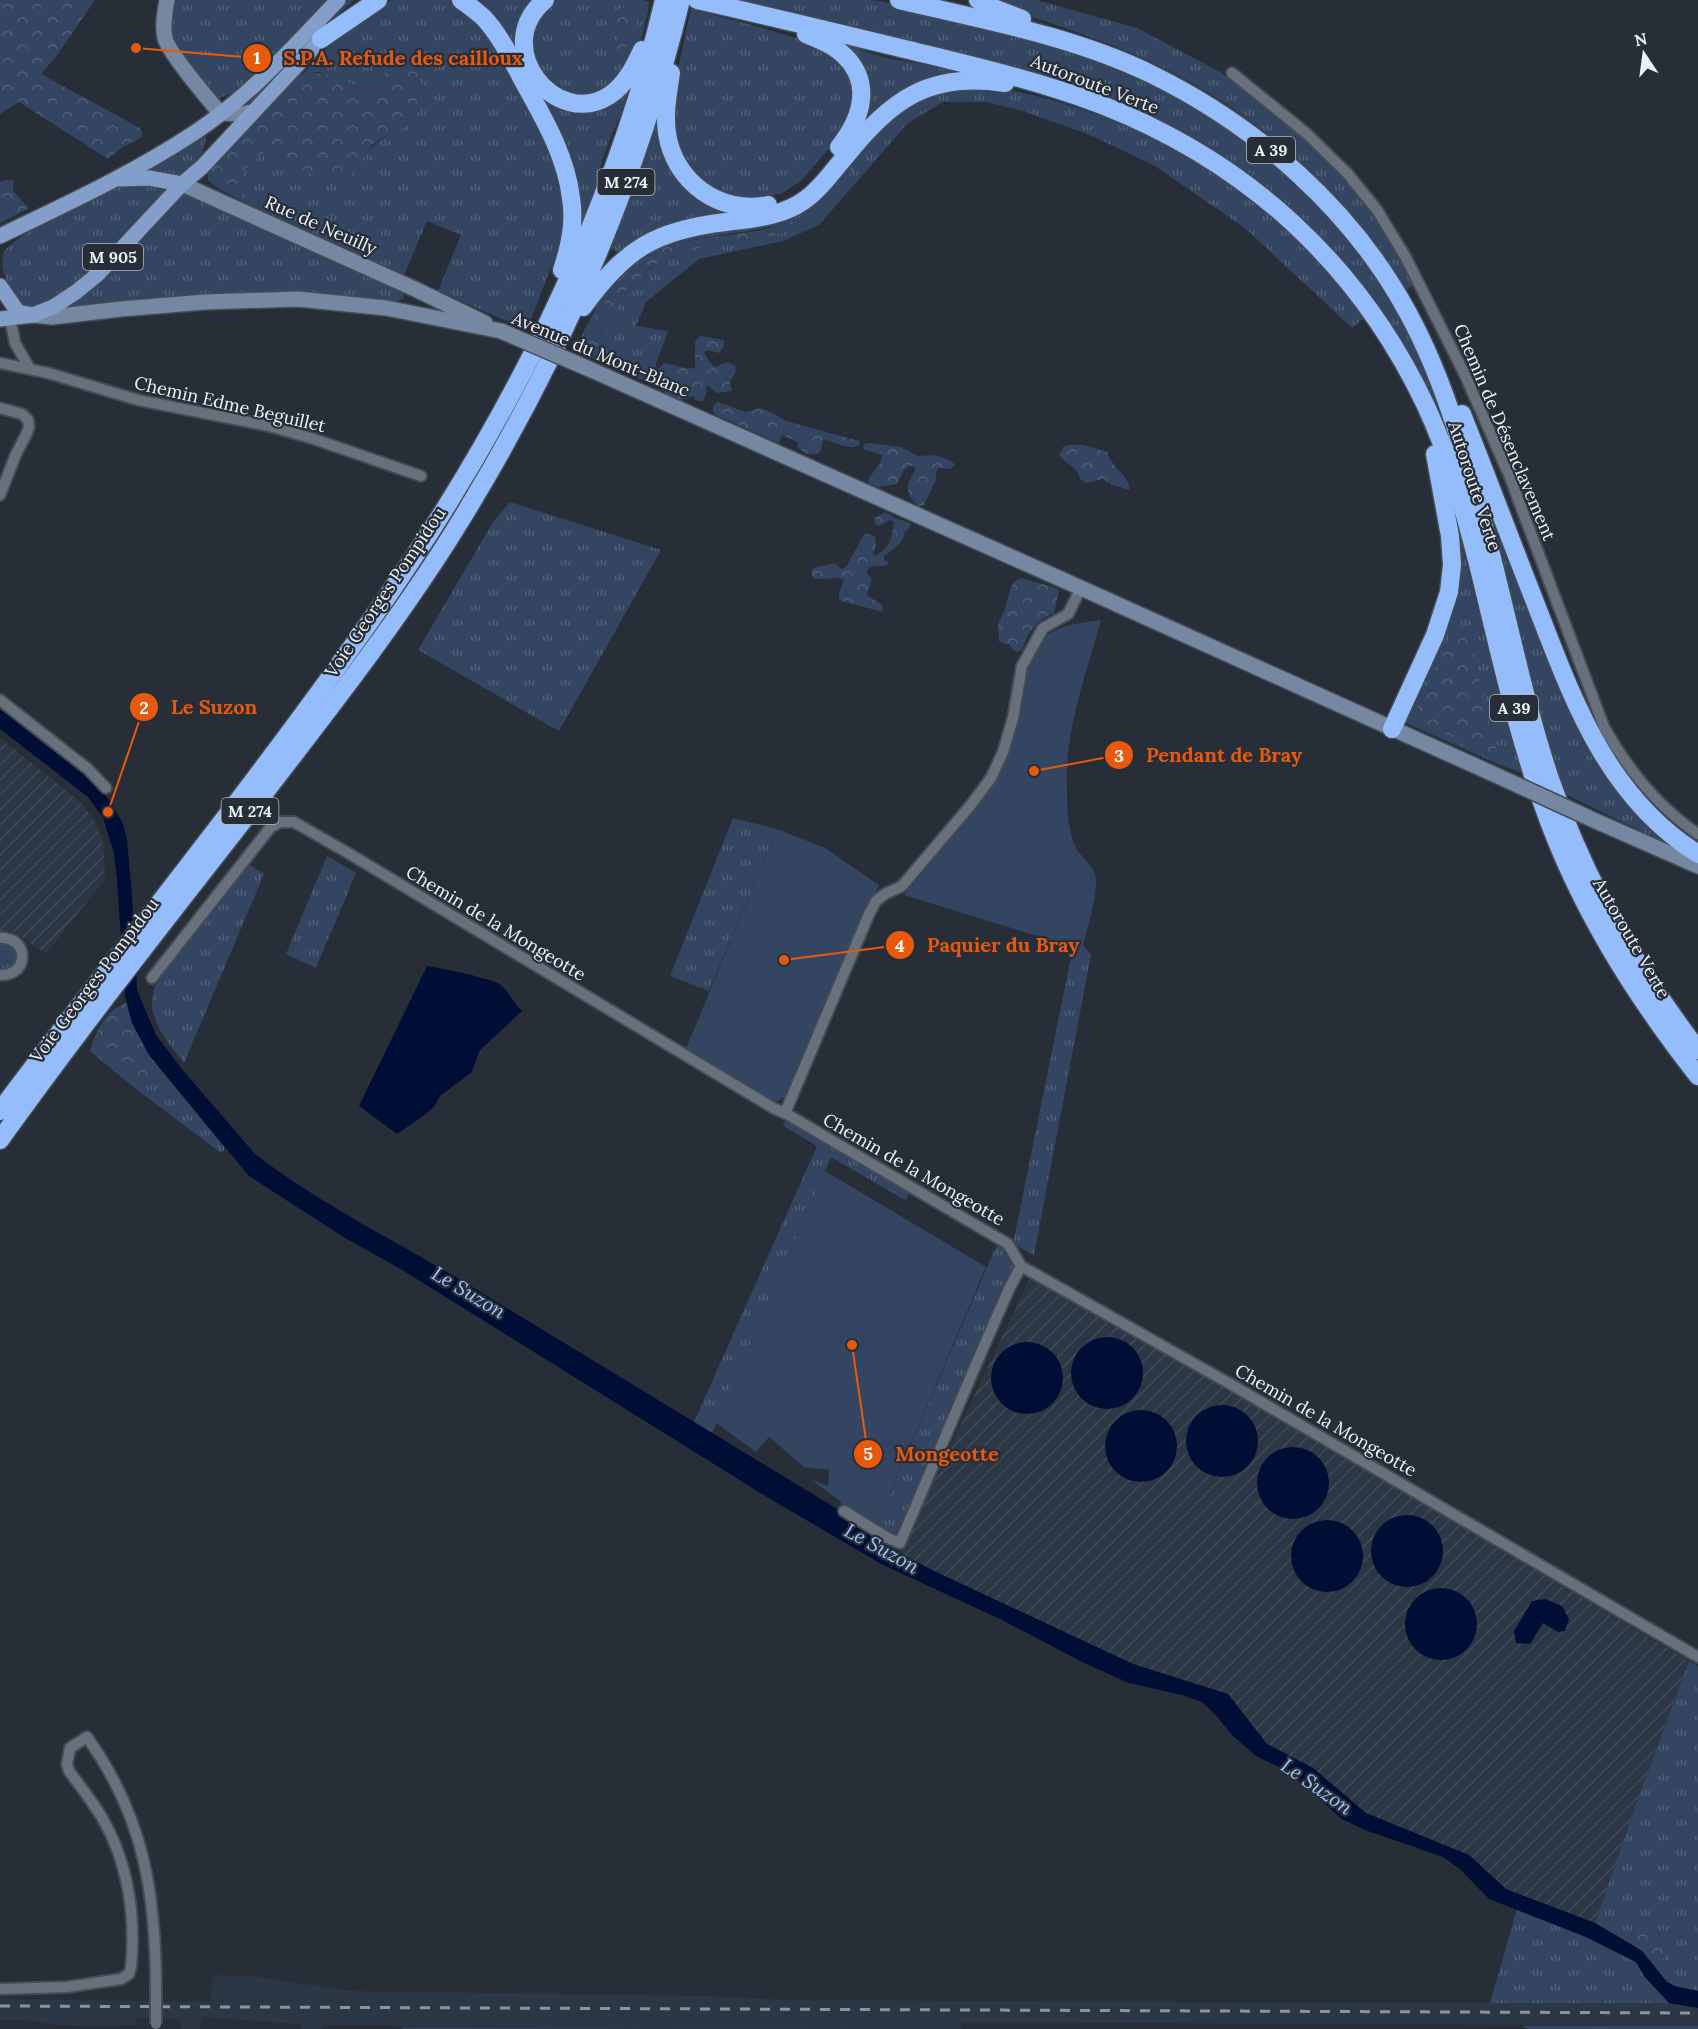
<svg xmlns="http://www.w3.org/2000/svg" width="1698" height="2029" viewBox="0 0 1698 2029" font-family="Lora,serif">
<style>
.built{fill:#2c3746}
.industrial{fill:url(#industrial-furrows)}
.grass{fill:url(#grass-tufts)}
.forest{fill:url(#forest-crowns)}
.garden{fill:#334561}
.water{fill:#000e35}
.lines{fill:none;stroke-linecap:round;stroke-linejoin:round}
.street-casing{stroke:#454b53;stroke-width:14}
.secondary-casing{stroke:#454b53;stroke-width:18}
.primary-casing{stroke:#454b53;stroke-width:18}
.highway-casing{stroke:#454b53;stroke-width:21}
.street{stroke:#68707c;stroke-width:10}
.secondary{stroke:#7687a2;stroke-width:15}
.primary{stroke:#839ec9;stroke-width:15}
.highway{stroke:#95bdfc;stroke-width:18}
.rail{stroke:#8d939c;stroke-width:3;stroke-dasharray:10 10;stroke-linecap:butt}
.street-bridge-casing{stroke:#454b53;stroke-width:14;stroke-linecap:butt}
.secondary-bridge-casing{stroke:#454b53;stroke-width:18;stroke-linecap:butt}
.street-bridge{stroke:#68707c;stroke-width:10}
.secondary-bridge{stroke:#7687a2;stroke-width:15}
.labels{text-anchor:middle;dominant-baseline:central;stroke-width:4.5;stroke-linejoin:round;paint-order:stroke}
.shield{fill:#272e38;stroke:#b2b7bf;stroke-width:1.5}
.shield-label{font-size:16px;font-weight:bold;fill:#edf2f9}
.street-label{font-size:18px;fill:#edf2f9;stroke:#272e38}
.water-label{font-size:20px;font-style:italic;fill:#9dc1f9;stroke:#272e38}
.leader{fill:none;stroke:#e8590c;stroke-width:2}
.callout-dot{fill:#e8590c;stroke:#272e38;stroke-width:2}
.mark-label{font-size:18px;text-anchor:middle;font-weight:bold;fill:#fff}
.callout-label{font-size:20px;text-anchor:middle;font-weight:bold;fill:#e8590c;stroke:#272e38;stroke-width:4.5;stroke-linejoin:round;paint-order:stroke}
</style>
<defs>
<pattern id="industrial-furrows" width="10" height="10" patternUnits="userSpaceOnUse" patternTransform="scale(1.5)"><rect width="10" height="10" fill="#2c3746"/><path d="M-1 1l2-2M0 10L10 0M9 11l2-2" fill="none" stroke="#414b58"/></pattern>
<pattern id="grass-tufts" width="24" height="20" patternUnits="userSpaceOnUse" patternTransform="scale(1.5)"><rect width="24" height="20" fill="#334561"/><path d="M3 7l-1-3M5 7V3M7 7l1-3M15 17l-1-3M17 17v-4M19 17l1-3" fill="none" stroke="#516078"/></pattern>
<pattern id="forest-crowns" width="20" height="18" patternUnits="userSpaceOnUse" patternTransform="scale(1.5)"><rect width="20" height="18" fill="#334561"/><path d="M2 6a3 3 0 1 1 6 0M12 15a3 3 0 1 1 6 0" fill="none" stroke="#516078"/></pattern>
</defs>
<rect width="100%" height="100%" fill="#272e38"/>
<polygon class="built" points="213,1975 250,1976 350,1991 705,1996 787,2000 1369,2003 1669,2003 1698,2008 1698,2026 960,2022 961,2029 402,2028 393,2025 324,2025 321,2029 301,2029 302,2025 286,2023 203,2017 199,2029 182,2029 180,2019 136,2018 136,2025 97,2026 58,2025 24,2020 0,2020 0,1999 210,2002"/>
<g class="industrial">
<polygon points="0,738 78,800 92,817 103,839 105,879 46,954 12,931 0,932"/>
<polygon points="1032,1274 1689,1661 1638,1799 1595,1923 1506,1889 1469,1855 1366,1813 1313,1768 1267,1744 1228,1694 1133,1664 932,1570 900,1553"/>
</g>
<g class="grass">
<polygon points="174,0 330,0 235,92 220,98 213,95 173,41 170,31"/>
<polygon points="346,0 354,0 324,28 251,107 238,107"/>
<path d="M392 0H449L461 6 492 37 559 162 567 215 560 256 553 262 527 330 438 291 461 235 427 221 404 275 247 203C247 196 241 192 240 186 237 170 261 153 274 148L294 166 347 180C360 160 370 145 391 133L386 74 372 91 364 96 356 86 326 74 318 72 303 74C324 51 362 10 392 0Z"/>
<polygon points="471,0 538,0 519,61"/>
<path d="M555 0H643L649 2C648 19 639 51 629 65 621 77 608 86 598 96L566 94 538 71 531 34 546 7Z"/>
<path d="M744 0C786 0 829 0 871 0 883 1 895 5 906 8 933 15 959 21 985 27 1155 69 1293 145 1389 296 1413 333 1428 374 1445 415L1437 417 1408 356 1233 165 1180 132 1155 119 743 5Z"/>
<path d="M992 0H1037L1137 28 1220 72 1295 128 1347 179 1373 211 1416 283 1406 290C1343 191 1253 107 1145 59 1101 39 1054 25 1008 8Z"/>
<polygon points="691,9 752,25 823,46 847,67 856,104 838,138 802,180 783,193 750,201 711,191 687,169 672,124 678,69"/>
<polygon points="846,42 867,52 890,59 969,72 862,129"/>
<polygon points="631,86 624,112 618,120 602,160 592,201 580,231 537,94 555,102"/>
<path d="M995 87C1097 106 1181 144 1262 208 1284 226 1308 245 1326 267 1340 283 1352 301 1365 317L1352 328 1246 229 1155 166 1090 135 1023 111 986 102H943L908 123 819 225 783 241 699 259 646 302 636 326 668 331 649 383 574 350 610 281 666 239 777 220 854 155 826 196 802 217 782 225 686 241 662 248 583 337 602 351 606 349 604 345 599 343V339L608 319 614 314 625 294 640 276 667 257 689 249 758 238 805 224 858 154 897 110 946 89Z"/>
<polygon points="660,108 665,152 740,211 619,253 610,248"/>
<path d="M206 133C208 151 193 165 181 176L142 171Z"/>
<path d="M130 183 170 187C137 223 106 262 66 290 60 294 54 300 47 303 42 306 31 309 25 307 21 306 19 301 16 298 7 286 0 269 3 253 15 234 107 188 130 183Z"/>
<polygon points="185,195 221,209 401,291 403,292 404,298 397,301 303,294 230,293 67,308 64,307 181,196"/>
<polygon points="1473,454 1579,726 1690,855 1565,794 1542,721"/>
<polygon points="510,502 661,550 559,731 418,650 493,522"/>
<polygon points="1455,516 1505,717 1524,774 1500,765 1404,722 1452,605 1458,599"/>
<polygon points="733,818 777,829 709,991 670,976"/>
<polygon points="327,856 356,873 316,968 286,954"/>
<path d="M246 863 264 874 184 1063C171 1046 152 1026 152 1003 152 996 155 987 157 979Z"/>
<polygon points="4,944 12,945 18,951 18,963 8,969 0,968 0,946"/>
<polygon points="1083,945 1091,955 1034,1255 1013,1244 1073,947"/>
<polygon points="161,1070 224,1147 224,1151 221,1153 136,1089 160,1080"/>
<polygon points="787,1120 908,1191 908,1198 905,1200 831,1157 712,1433 694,1422 817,1146 782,1125"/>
<polygon points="999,1243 1008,1251 1015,1266 900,1534 894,1537 876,1526 994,1251"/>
<path d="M1689 1661 1698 1666V1991C1676 1987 1667 1986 1654 1966L1662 1962 1667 1944 1660 1934 1644 1924C1633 1926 1632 1933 1628 1942L1595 1923 1638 1799Z"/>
<polygon points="1517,1909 1586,1937 1636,1962 1644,1976 1669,2003 1490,2003"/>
<polygon points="1522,2026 1698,2026 1698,2029 1528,2029"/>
<polygon points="402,2028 705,2029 403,2029"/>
</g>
<g class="forest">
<polygon points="0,0 95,0 58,54 41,74 140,128 142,132 142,137 120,149 108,159 19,102 0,114"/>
<path d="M625 7C647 18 632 34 624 50L621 51 617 49V32L612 17 614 11Z"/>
<path d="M398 59C425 59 428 101 415 118 407 130 388 133 376 142 362 154 356 174 341 184L331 183 294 166 274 148C258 154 240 170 240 188L245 194 247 203 221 190 208 181V168L297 76 309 72 326 74 356 86 364 96C380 86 385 70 398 59Z"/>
<path d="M858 154 860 159C844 182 831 209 805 224 789 233 770 236 752 239 702 247 661 248 626 292 622 298 619 305 615 312 610 321 599 331 599 343L607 347 606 349 594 356 589 354 580 345 596 315 629 270 662 248 686 241 756 231 782 225 802 217 826 196 854 155Z"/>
<path d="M649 171 657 179 648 196 643 197 638 192C640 184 642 175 649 171Z"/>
<polygon points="7,180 14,180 13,191 29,208 0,223 0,182"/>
<path d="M700 336 724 340 723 348 719 353 708 350 704 352 709 362 715 367 727 362 735 366 736 371 730 382 732 391 717 393 707 385 706 395 702 402 695 400 694 396C690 396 688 399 685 399 671 403 655 385 654 373L664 363C674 364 685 370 695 368V342Z"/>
<path d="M718 402 746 412 760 408 773 413 786 421 859 441 860 445C848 451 835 442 823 439L821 451 817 454H807L797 447 798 442 782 435 779 443 716 415 713 412V406Z"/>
<path d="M870 443 901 447 918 456 933 455 941 457 951 461 955 465 950 469 939 468 936 472V480L924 505 919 506C905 496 905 485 915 471L914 466H909L904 470 897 484 878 487 868 483C870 472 882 466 882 455L863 449 864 444Z"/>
<path d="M1068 445H1084L1107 452C1111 467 1128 474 1130 490L1112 485 1103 479 1086 483 1081 480 1078 473 1072 466 1065 462 1059 455 1063 447Z"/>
<path d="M885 512 895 518 910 523V527L905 531C904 544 893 548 884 557V560L888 562 887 565C880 567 873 565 868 568L867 574 872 578 867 595 882 605 883 612 841 601 839 598V592L844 580 840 578 814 579 811 571 814 568 835 563 841 569 846 567 864 534H870L875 537 876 548 873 553 875 556C892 546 891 539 894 522L890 520 879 526 875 524V518Z"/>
<path d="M1021 578 1056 588 1059 591 1054 613C1036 620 1028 632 1022 650L1017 652 1013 650 1009 644H1004L999 641 998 624 1005 609 1011 587 1015 581Z"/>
<polygon points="1458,618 1470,640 1500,765 1416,717 1418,706"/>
<path d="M127 1003C134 1028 144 1049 161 1070L160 1080 136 1089 90 1051C96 1031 106 1009 127 1003Z"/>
<path d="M1644 1924C1652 1929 1668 1937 1667 1948 1667 1953 1663 1959 1662 1963L1654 1966 1642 1951 1628 1942C1632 1933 1633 1926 1644 1924Z"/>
</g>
<g class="garden">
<path d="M1101 620C1086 675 1064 732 1067 790 1067 808 1068 832 1076 848 1081 857 1095 868 1096 878 1097 900 1088 925 1083 945L1073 947 904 895C939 851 982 810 1006 759 1023 725 1018 666 1045 638 1058 624 1083 623 1101 620Z"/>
<polygon points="777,829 825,848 879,885 789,1094 777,1102 768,1101 685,1051"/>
<polygon points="825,1171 986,1267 876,1526 843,1507 840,1501 810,1479 828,1486 829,1470 804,1467 769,1437 756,1452 716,1423"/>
</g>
<g class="water">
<path d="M0 707 84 772 97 783 111 803 123 824 127 839 132 897 137 990 156 1035 181 1068 255 1154C320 1204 394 1240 464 1282 605 1368 747 1454 888 1540L893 1549 932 1570 1133 1664 1228 1694 1267 1744 1313 1768 1366 1813 1469 1855 1506 1889 1595 1923 1642 1951 1667 1982 1674 1986 1698 1991V2008L1669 2003 1644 1976 1636 1962 1586 1937 1489 1899 1460 1869 1443 1857 1365 1830 1342 1819 1289 1772 1256 1756 1233 1736 1214 1713 1202 1702 1182 1695 1129 1683 1084 1663 1002 1620 883 1565 767 1497 399 1268 345 1238 249 1176 149 1055 132 1023 125 997 117 880 114 853 103 818 88 797 0 729Z"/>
<path d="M427 966C441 968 491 978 501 985 509 992 514 1004 522 1011L480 1050 472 1072 440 1096 434 1107 423 1116 397 1134 359 1106Z"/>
<circle cx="1107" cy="1373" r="36"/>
<circle cx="1027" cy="1378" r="36"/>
<circle cx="1222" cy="1441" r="36"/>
<circle cx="1141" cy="1446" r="36"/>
<circle cx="1293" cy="1483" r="36"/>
<circle cx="1407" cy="1551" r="36"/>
<circle cx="1327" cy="1556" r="36"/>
<circle cx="1441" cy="1624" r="36"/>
<polygon points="1545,1599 1562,1606 1569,1619 1565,1631 1558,1632 1543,1623 1530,1644 1516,1643 1514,1631 1532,1601"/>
</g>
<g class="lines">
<g class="street-casing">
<g id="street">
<path d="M1232 73 1306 133 1347 173 1377 210 1405 256 1464 373 1509 475 1604 727C1627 768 1658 807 1698 834"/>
<polyline points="10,318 15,343 30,369"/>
<polyline points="0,363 48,373 138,400 269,426 311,438 421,476"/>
<polyline points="0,408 22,414 28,420 29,427 26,435 16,454 0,495"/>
<polyline points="0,700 88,769 106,788"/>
<path d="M0 938C29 936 30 976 0 975"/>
<polyline points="152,978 270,828 280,822 294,822 348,853 775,1109 785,1113 1008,1244 1021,1266 1232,1385 1698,1657"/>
<polyline points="785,1113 869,914 876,901 885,894 902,886 970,806 991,778 1003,752 1013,718 1022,666 1043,628 1068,614 1081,588"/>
<polyline points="844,1511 888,1538 900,1543 977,1362 1009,1289 1021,1266"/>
<path d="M0 1989 67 1987 121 1979 129 1974 131 1967C136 1916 128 1861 101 1816 92 1801 80 1786 69 1771L67 1764 70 1748 87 1737C145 1818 156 1896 156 1993"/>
</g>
</g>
<g class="secondary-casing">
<g id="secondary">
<path d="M167 0C165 12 162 26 165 38 168 52 209 100 220 113L243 114 251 112"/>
<polyline points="182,184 417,290 485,323"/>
<polyline points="33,315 52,317 121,309 205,302 298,299 386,308 501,331"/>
<polyline points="587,368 1081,588 1500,777"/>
<polyline points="1598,822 1698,866"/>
</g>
</g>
<g class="primary-casing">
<g id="primary">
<polyline points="120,179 149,178 182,184"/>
<path d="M0 236C66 204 132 174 194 133 249 97 293 47 338 0"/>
<polyline points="0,286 18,312 33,315"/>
<polyline points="0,319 33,315 53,307 76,292 98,274 182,184 202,167 329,31"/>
</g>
</g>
<g class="highway-casing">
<g id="highway">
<path d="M461 0C469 5 476 11 483 17 500 35 511 58 522 79 543 117 566 155 571 198 575 223 570 246 562 270"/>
<path d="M545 0C489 47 556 131 610 95 626 84 634 67 642 50"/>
<path d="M697 0C768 16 838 33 909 50 974 66 1039 81 1102 105 1247 162 1358 263 1425 404 1449 455 1464 509 1478 564 1498 645 1515 726 1543 805 1578 905 1633 993 1698 1076"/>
<path d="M899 0C983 20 1073 36 1151 74 1257 126 1352 209 1408 313 1450 390 1471 478 1493 562 1511 634 1526 706 1549 776 1583 876 1634 967 1698 1050"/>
<polyline points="978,0 996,9 1022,19"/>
<path d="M806 34C817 39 829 43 839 51 874 79 863 117 839 147"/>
<polyline points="321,39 378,0"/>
<path d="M671 73C668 93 664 113 667 133 674 182 720 215 768 205"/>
<path d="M583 307C625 249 655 230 726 222 750 219 775 217 797 205 817 194 830 174 845 157 891 100 929 71 1005 83"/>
<path d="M1462 414C1486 474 1509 536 1533 597 1571 694 1604 795 1698 854"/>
<polyline points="1392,729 1435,635 1449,592 1452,565 1450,536 1435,454"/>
<path d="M0 1111C127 941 262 777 383 603 509 421 613 216 664 0"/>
<path d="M0 1140C81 1027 167 918 253 808 321 719 391 631 451 536 555 370 635 190 681 0"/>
</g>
</g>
<use href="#street" class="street"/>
<use href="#secondary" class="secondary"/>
<use href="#primary" class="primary"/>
<use href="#highway" class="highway"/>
<polyline class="rail" points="0,2006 1698,2013"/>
<g class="street-bridge-casing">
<polyline id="street-bridge" points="156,1993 156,2024"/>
</g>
<g class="secondary-bridge-casing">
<g id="secondary-bridge">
<polyline points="501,331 587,368"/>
<polyline points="1500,777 1598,822"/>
</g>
</g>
<use href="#street-bridge" class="street-bridge"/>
<use href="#secondary-bridge" class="secondary-bridge"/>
</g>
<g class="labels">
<g class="shield">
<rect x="1247" y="137" width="48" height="26" rx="4.5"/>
<rect x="597.5" y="169" width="57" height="26" rx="4.5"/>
<rect x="83" y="244" width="60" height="26" rx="4.5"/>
<rect x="1490" y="695" width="48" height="26" rx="4.5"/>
<rect x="221.5" y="798" width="57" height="26" rx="4.5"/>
</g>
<g class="shield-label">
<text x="1271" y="150">A 39</text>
<text x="626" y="182">M 274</text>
<text x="113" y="257">M 905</text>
<text x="1514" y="708">A 39</text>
<text x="250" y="811">M 274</text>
</g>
<g class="street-label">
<text transform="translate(1095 84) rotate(21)">Autoroute Verte</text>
<text transform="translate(321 225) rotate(24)">Rue de Neuilly</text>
<text transform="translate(601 354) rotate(23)">Avenue du Mont-Blanc</text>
<text transform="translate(230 404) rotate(13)">Chemin Edme Beguillet</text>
<text transform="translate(1505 432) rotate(67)">Chemin de Désenclavement</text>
<text transform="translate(1475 486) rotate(72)">Autoroute Verte</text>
<text transform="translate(385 592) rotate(-56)">Voie Georges Pompidou</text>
<text transform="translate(496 923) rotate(31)">Chemin de la Mongeotte</text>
<text transform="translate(1632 938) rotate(60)">Autoroute Verte</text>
<text transform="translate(94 980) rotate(-53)">Voie Georges Pompidou</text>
<text transform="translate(914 1169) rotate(30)">Chemin de la Mongeotte</text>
<text transform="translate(1326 1420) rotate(30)">Chemin de la Mongeotte</text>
</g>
<g class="water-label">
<text transform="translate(469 1292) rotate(31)">Le Suzon</text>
<text transform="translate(882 1548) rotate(29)">Le Suzon</text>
<text transform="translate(1317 1786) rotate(35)">Le Suzon</text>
</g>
</g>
<path class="leader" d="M136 48L257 58M108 812L144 707M1034 771L1119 755M784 960L900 945M852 1345L868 1454"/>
<g class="callout-dot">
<circle cx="136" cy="48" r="6"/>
<circle cx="108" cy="812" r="6"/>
<circle cx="1034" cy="771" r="6"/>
<circle cx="784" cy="960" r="6"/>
<circle cx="852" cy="1345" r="6"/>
<circle cx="257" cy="58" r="15"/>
<circle cx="144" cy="707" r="15"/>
<circle cx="1119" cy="755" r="15"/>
<circle cx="900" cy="945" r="15"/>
<circle cx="868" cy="1454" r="15"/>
</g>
<g class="mark-label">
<text x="257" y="64">1</text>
<text x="144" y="714">2</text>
<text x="1119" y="762">3</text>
<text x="900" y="952">4</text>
<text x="868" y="1460">5</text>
</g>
<g class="callout-label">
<text x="403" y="65">S.P.A. Refude des cailloux</text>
<text x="214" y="714">Le Suzon</text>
<text x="1224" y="762">Pendant de Bray</text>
<text x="1003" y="952">Paquier du Bray</text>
<text x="947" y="1461">Mongeotte</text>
</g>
<g transform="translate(1644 54) rotate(347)" stroke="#272e38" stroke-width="4.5" paint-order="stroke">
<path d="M0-4.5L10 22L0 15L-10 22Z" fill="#edf2f9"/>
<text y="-9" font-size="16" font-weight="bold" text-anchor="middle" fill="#edf2f9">N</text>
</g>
</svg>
